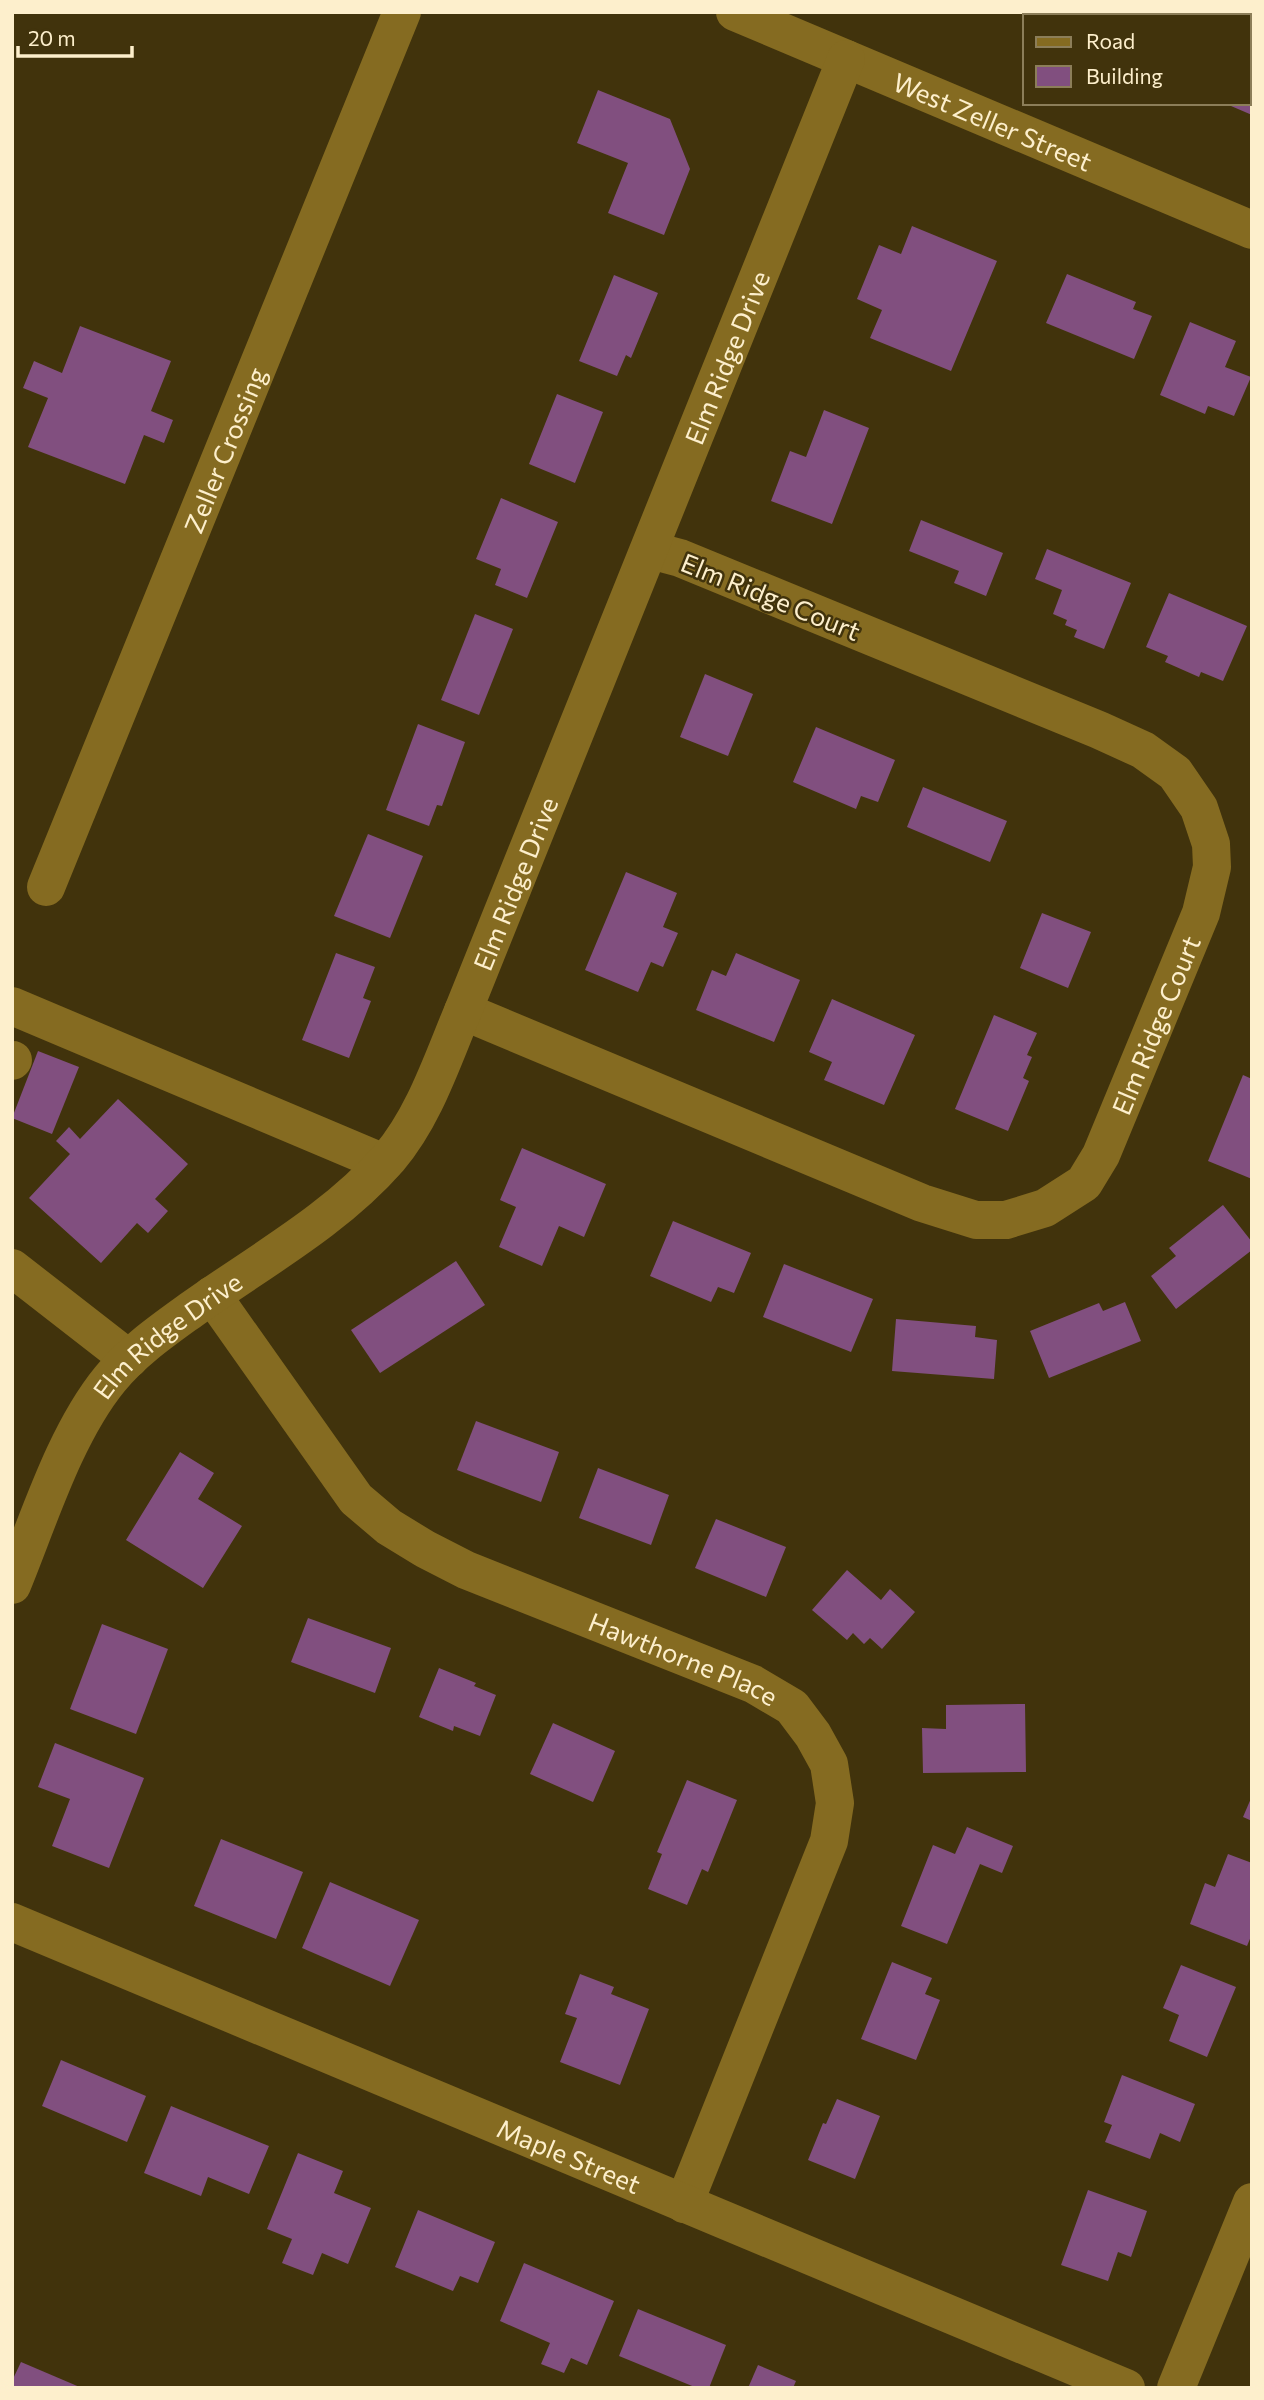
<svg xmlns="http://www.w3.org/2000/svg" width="1264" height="2400" viewBox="0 0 1264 2400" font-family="Commissioner,sans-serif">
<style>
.building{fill:#814f7f}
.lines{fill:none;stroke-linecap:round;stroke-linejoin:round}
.minor{stroke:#856b21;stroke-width:38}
.labels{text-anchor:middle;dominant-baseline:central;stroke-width:5;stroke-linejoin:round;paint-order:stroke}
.street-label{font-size:26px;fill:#fdefcc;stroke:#41330c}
</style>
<rect width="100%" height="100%" fill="#41330c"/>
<g class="building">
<polygon points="1032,12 1141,12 1139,16 1031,16"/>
<polygon points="1248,36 1252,37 1252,115 1224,103 1248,103"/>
<polygon points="598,90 670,119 690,169 664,235 608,213 628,163 577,143"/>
<polygon points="912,226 997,261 951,371 870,338 882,310 857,299 879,245 901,254"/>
<polygon points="1067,274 1136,302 1133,309 1152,316 1134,359 1046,323"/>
<polygon points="614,275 658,293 631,358 626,355 617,376 579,361"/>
<polygon points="1190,322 1236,341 1225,367 1251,377 1234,416 1208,406 1205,414 1160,395"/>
<polygon points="80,326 171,361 151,411 173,420 164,443 144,435 125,484 28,447 48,398 23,388 34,361 62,373"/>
<polygon points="557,394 603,412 575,483 529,464"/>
<polygon points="824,410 869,428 832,524 771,501 790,451 806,457"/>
<polygon points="501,498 558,522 527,598 495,585 501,569 476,559"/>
<polygon points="921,520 1003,553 986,596 954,583 959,571 909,551"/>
<polygon points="1047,549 1131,583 1104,649 1074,637 1077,630 1065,625 1067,620 1053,614 1062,590 1035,579"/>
<polygon points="1169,593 1247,626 1223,681 1201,672 1199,677 1165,662 1168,656 1146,647"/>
<polygon points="475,614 513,629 479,715 441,700"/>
<polygon points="705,674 753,694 728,756 680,737"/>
<polygon points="418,724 465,742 442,806 437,805 429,826 386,810"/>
<polygon points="816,727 895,760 878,802 861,796 856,809 793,782"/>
<polygon points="923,787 1007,821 990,862 907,827"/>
<polygon points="368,834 423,856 390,938 334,916"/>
<polygon points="626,872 677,893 663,927 678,933 663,967 651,962 638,992 585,970"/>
<polygon points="1042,913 1091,932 1068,988 1020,968"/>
<polygon points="336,953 375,967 363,998 371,1001 349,1058 302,1040"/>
<polygon points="736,953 800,980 774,1042 696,1010 712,970 726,976"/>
<polygon points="832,999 915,1035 884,1105 824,1080 832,1062 809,1052"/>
<polygon points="994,1015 1037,1033 1027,1055 1032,1057 1023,1078 1029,1081 1008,1131 955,1109"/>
<polygon points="38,1051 79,1067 52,1134 12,1118"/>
<polygon points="1243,1075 1252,1079 1252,1179 1208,1161"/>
<polygon points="118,1099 188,1164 155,1199 168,1211 148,1233 137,1223 101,1263 29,1198 70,1154 56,1141 69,1127 80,1139"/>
<polygon points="522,1148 606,1184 584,1237 559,1226 542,1266 499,1247 516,1207 500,1200"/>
<polygon points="1223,1205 1252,1242 1252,1250 1176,1309 1151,1276 1176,1256 1169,1248"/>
<polygon points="673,1221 751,1253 734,1293 718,1287 711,1302 650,1276"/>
<polygon points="456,1261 485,1305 380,1373 351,1330"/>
<polygon points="784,1264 873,1299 851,1352 763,1317"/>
<polygon points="1125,1302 1141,1341 1049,1378 1030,1331 1099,1303 1103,1311"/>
<polygon points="896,1319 976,1326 975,1337 997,1340 994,1379 892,1371"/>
<polygon points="476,1421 559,1452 541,1502 457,1470"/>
<polygon points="180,1452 214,1473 198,1499 242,1526 203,1588 126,1540"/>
<polygon points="598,1468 669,1495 651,1545 579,1518"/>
<polygon points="716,1519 786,1547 766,1597 695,1568"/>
<polygon points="847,1570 881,1600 890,1589 915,1612 882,1649 870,1638 864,1644 853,1633 847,1640 812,1610"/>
<polygon points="308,1618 391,1648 375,1693 291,1662"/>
<polygon points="102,1624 168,1649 136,1734 70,1709"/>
<polygon points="439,1668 476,1683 474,1686 496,1695 480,1736 454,1726 453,1731 419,1717"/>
<polygon points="1025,1704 1026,1772 923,1773 922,1728 946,1729 946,1705"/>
<polygon points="553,1723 615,1751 593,1802 530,1774"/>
<polygon points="55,1743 144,1778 109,1868 52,1846 70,1799 38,1787"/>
<polygon points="687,1780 737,1800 708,1872 702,1869 687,1905 648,1889 662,1854 657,1852"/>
<polygon points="1252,1796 1252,1821 1243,1817"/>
<polygon points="967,1827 1013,1846 1002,1873 980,1864 947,1944 901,1926 933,1845 955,1854"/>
<polygon points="221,1839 303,1872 276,1939 194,1906"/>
<polygon points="1228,1854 1252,1863 1252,1934 1247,1946 1190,1924 1205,1883 1215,1887"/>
<polygon points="330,1882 419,1920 390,1986 302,1948"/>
<polygon points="892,1962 932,1978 925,1994 940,2000 916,2060 861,2039"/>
<polygon points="1181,1965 1236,1987 1207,2057 1169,2041 1179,2015 1163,2008"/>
<polygon points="580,1974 614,1987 611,1994 649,2009 620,2085 560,2062 577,2018 565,2014"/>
<polygon points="61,2060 146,2096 127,2142 42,2106"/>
<polygon points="1122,2075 1195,2104 1180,2142 1160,2133 1150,2159 1105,2142 1112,2125 1104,2122"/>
<polygon points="837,2099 880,2116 855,2179 808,2160 823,2123 826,2124"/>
<polygon points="171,2106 269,2146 249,2194 208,2177 201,2196 144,2173"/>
<polygon points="298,2153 343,2171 334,2193 371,2208 348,2264 322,2253 313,2275 282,2263 292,2239 267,2229"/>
<polygon points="1088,2190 1147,2211 1131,2257 1118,2252 1108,2281 1061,2265"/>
<polygon points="418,2210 495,2242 478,2283 460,2276 453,2291 395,2267"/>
<polygon points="524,2263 614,2301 587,2365 571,2358 564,2373 541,2364 550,2343 500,2321"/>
<polygon points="638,2309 726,2345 709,2388 697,2388 619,2356"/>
<polygon points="21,2362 82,2388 12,2388 12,2381"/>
<polygon points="758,2365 796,2381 793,2388 748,2388"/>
</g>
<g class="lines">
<g class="minor">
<path id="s1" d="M735 12 1252 230"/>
<path id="s2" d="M46 887 402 12"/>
<polyline points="12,1006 384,1163"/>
<path id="s3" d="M463 1011 922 1203 976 1220H1006L1045 1208 1084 1183 1101 1155 1201 913 1212 867 1211 844 1199 808 1175 773 1143 750 1099 730 680 558 650 550"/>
<polyline points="12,1061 13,1060"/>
<polyline points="12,1268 129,1359"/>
<path id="s4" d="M212 1295 356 1499 389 1527 425 1549 466 1570 753 1684 792 1707 813 1735 829 1764 835 1803 829 1841 684 2204"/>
<path id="s5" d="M12 1585C39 1519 65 1434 110 1379 133 1351 162 1331 191 1310 258 1262 334 1221 389 1158 424 1117 442 1061 463 1011L846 59"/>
<path id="s6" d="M12 1922 1126 2388"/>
<polyline points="1176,2388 1252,2202"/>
</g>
</g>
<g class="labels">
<g class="street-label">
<text stroke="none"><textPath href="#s1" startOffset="280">West Zeller Street</textPath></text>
<text stroke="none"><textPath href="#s5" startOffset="1456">Elm Ridge Drive</textPath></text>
<text stroke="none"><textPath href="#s2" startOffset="472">Zeller Crossing</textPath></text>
<text transform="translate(771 596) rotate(22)">Elm Ridge Court</text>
<text stroke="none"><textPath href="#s5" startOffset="889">Elm Ridge Drive</textPath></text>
<text stroke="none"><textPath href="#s3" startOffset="845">Elm Ridge Court</textPath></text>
<text stroke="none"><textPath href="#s5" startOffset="301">Elm Ridge Drive</textPath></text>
<text stroke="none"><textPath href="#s4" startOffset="616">Hawthorne Place</textPath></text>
<text stroke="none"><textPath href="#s6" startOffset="604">Maple Street</textPath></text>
</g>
</g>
<rect width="1264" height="2400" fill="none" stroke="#fdefcc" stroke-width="28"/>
<rect x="1023" y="14" width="228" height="91" fill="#41330c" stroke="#8c7e59" stroke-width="2"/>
<rect x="1036" y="37" width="35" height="10" fill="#856b21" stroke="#8c7e59" stroke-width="2"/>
<text x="1086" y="49" font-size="21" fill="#fdefcc">Road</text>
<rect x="1036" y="66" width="35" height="21" fill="#814f7f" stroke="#8c7e59" stroke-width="2"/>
<text x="1086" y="84" font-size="21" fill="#fdefcc">Building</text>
<path d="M18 46v10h114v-10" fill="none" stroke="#fdefcc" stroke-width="3.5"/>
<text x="28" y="46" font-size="21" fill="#fdefcc" stroke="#41330c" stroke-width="5" paint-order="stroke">20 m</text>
</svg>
